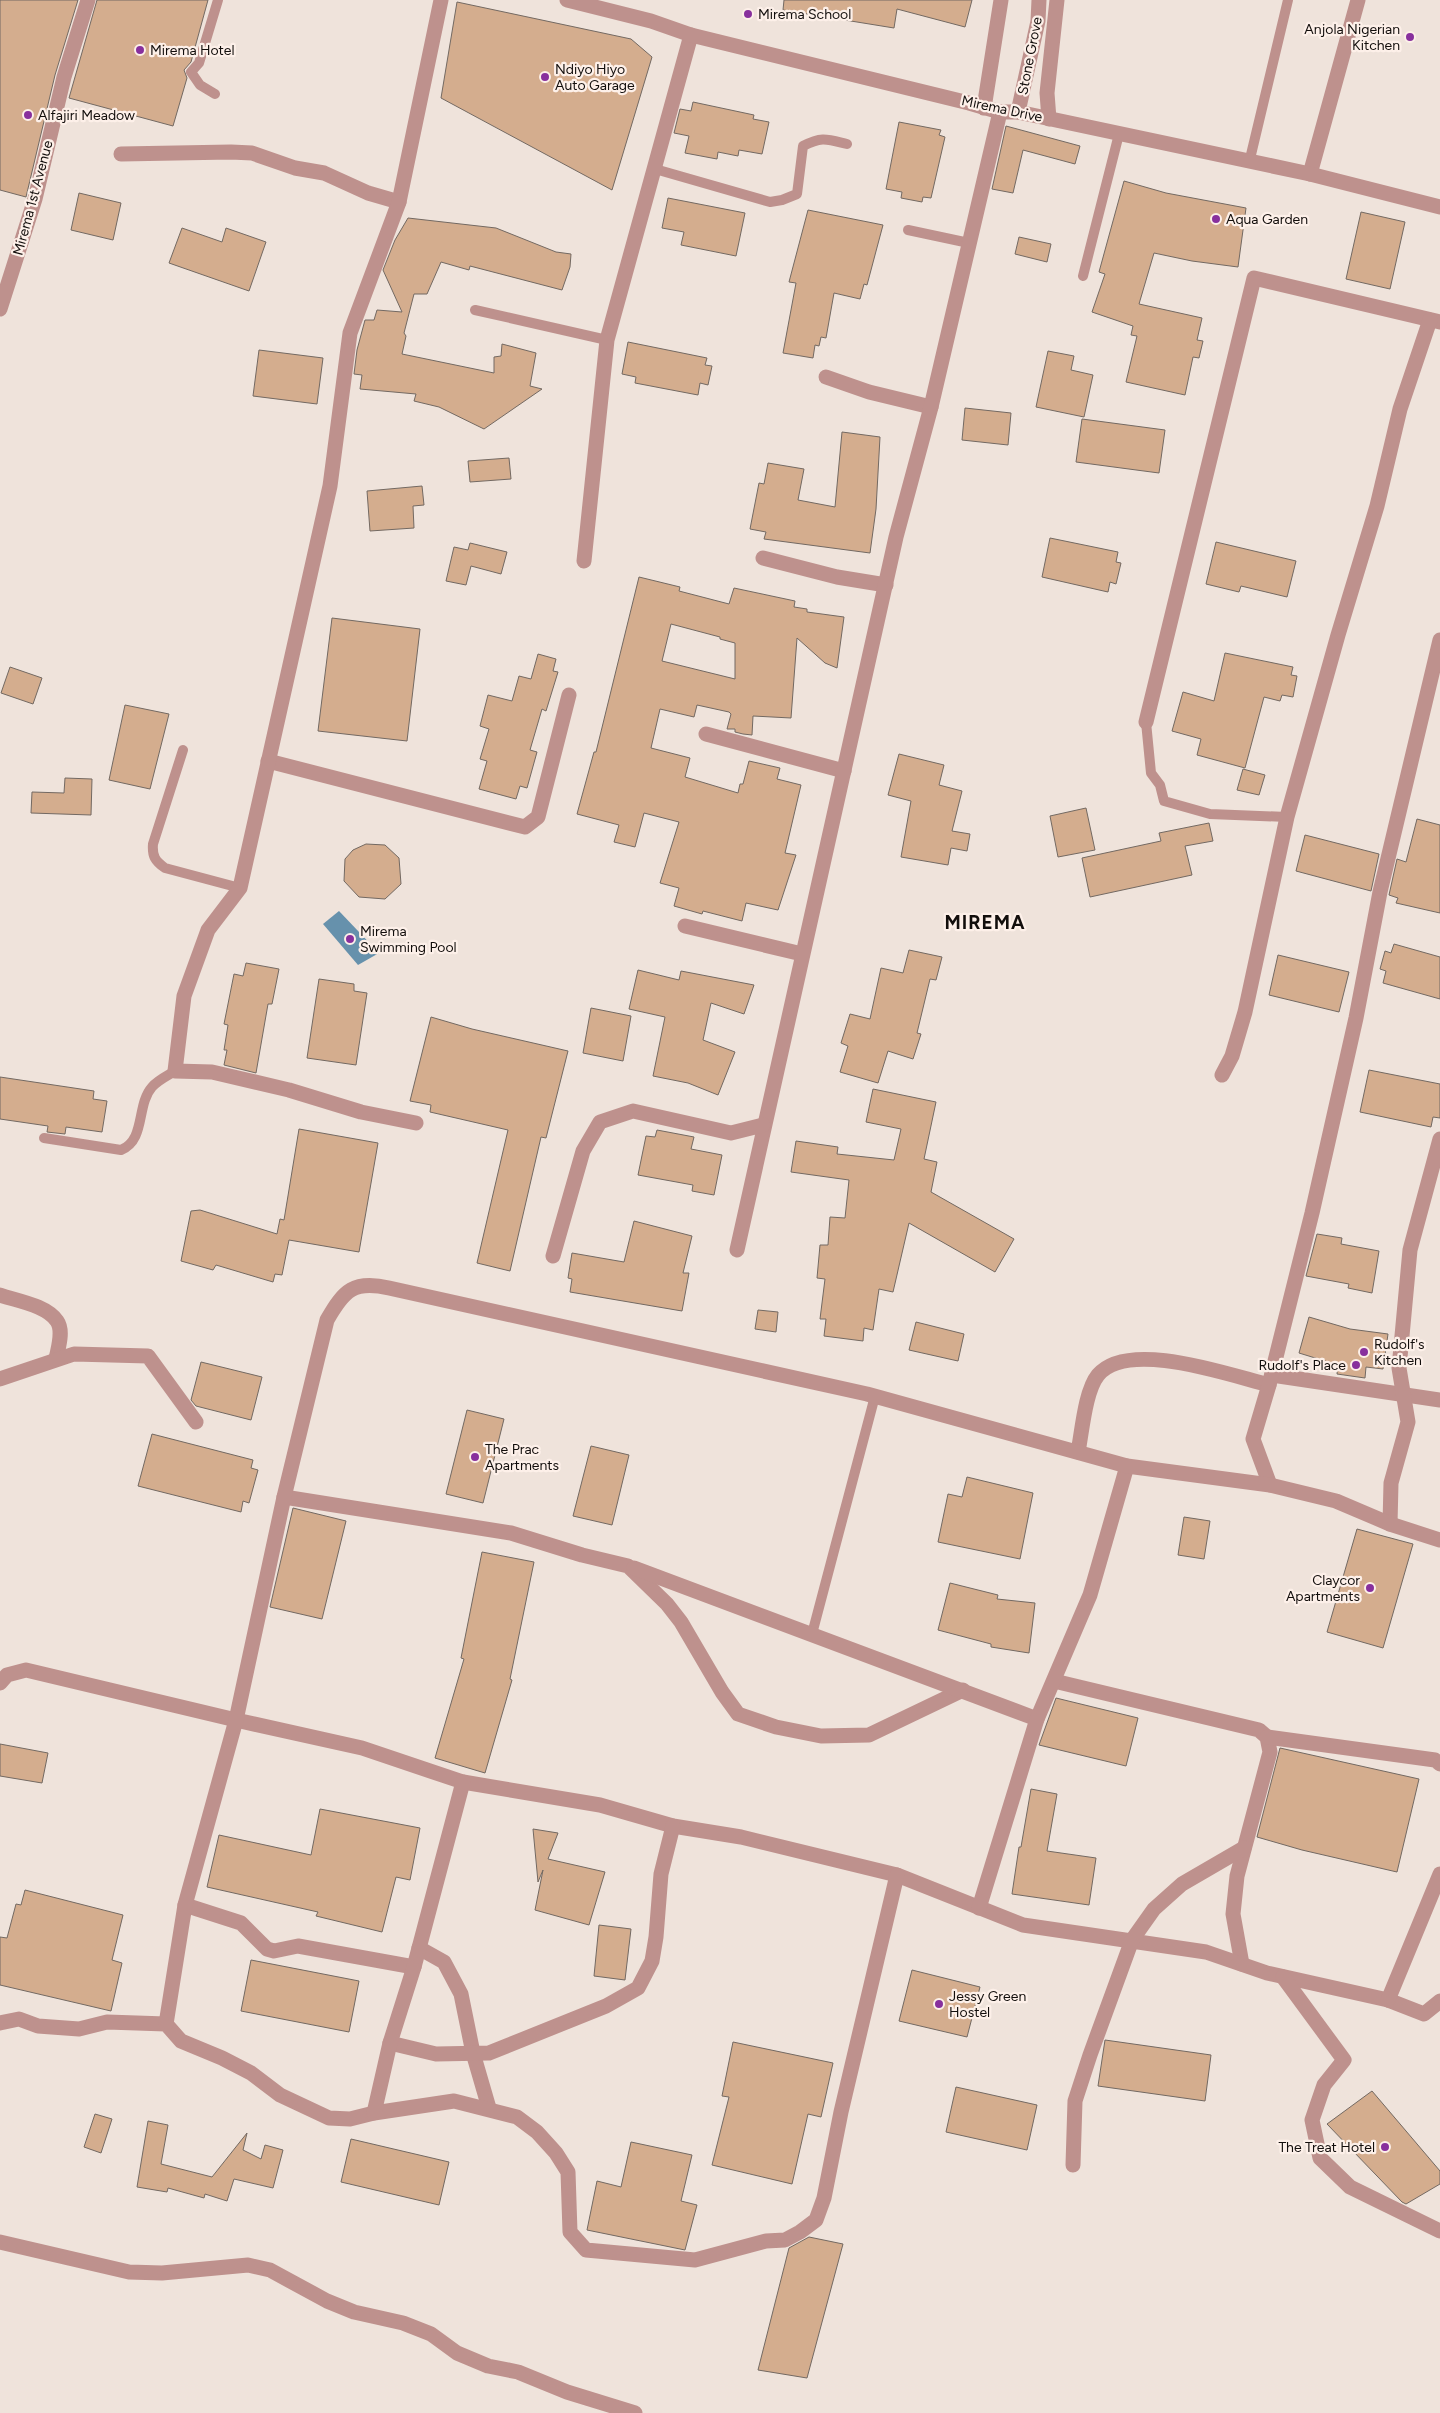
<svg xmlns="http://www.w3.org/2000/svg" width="1440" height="2413" viewBox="0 0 1440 2413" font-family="Figtree,sans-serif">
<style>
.water{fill:#6691ac}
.building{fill:#d4ad8e;stroke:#736962;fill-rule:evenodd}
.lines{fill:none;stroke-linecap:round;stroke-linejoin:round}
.service{stroke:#be918d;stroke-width:10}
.minor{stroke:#be918d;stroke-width:15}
.tertiary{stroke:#be918d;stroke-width:15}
.poi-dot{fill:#88309d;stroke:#fdf0e9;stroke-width:2}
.labels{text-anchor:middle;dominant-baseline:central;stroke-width:4.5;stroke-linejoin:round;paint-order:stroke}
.poi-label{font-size:14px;fill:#120e0c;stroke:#fdf0e9;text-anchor:start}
.street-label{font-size:14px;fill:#120e0c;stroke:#fdf0e9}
.district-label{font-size:19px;font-weight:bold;letter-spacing:1px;fill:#120e0c;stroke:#fdf0e9}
</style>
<rect width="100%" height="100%" fill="#efe3db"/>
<polygon class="water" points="339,911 379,953 358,965 323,924"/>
<g class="building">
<polygon points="0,0 78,0 55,75 26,197 0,190"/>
<polygon points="97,0 208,0 191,62 184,70 187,78 173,126 69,98"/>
<polygon points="784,0 972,0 965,27 897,9 894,28 783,10"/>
<polygon points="457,2 631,39 652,57 612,190 441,98"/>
<polygon points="693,102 754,115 753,119 769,122 762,154 739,150 738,156 718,152 717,159 685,153 689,136 674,133 680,109 691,111"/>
<polygon points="899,122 941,130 939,135 945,137 931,198 923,197 922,202 901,198 902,192 886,189"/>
<polygon points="1006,126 1080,146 1075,164 1023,150 1013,193 992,189"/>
<polygon points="1124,181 1166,193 1246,208 1238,267 1192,261 1154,253 1139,304 1202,318 1197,340 1203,341 1199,358 1193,357 1185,395 1126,382 1137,336 1131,335 1133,326 1092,312 1105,274 1099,272"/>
<polygon points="79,193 121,203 113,240 71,230"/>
<polygon points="668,198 745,213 736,256 681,245 684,232 662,228"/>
<polygon points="808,210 883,225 867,285 864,284 860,299 834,293 826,338 821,337 819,346 815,345 813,358 783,353 796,283 789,282"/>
<polygon points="1361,212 1405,222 1390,289 1346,279"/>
<polygon points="408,218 496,228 556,252 571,254 570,267 562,290 470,266 469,270 441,262 427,294 414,294 404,333 406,336 402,354 494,373 494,357 501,356 502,344 536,353 530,386 542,389 484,429 439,407 414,401 416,394 360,389 362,375 354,374 357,350 365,320 374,320 377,310 402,312 383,270 395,240"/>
<polygon points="182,228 222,242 226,228 266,242 249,291 169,263"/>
<polygon points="1019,237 1051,244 1047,262 1015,254"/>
<polygon points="628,342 707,358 705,365 712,366 708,385 700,383 698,395 635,383 636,377 622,374"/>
<polygon points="259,350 323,358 317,404 253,396"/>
<polygon points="1048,351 1074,356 1071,370 1093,375 1084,417 1036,407"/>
<polygon points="965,408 1011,413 1008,445 962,440"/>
<polygon points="1082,419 1165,430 1159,473 1076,462"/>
<polygon points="842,432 880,437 876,509 870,553 764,539 766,532 750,529 759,483 764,484 768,463 804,469 798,500 835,507"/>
<polygon points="509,458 511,479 470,482 468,461"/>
<polygon points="422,486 424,505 413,506 414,528 370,531 367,491"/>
<polygon points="1050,538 1118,552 1116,562 1121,563 1116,584 1110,582 1108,592 1042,577"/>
<polygon points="1216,542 1296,561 1287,597 1241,586 1239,592 1206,584"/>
<polygon points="470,543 507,552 501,574 471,566 466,585 446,581 454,547 468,550"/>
<path d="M639 577 680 587 679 591 729 604 734 588 795 601 794 607 807 609V612L844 617 837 668 825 663 797 638 791 718 753 716 752 735 743 734 735 732V729H727L731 714 729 712 697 705 694 717 660 709 651 748 690 758 685 777 738 793 740 784H743L749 761 780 768 777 779 801 785 785 853 796 855 778 910 746 903 742 921 703 911 702 914 674 906 679 888 660 883 679 822 644 813 635 847 614 842 619 825 577 814 594 752H596ZM671 624 720 637V639L735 643V679L662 661Z"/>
<polygon points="332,618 420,629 407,741 318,731"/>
<polygon points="1225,653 1293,667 1291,675 1297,676 1293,697 1282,695 1280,701 1264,697 1245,768 1197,755 1201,739 1172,731 1183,692 1214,701"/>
<polygon points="538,654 556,659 553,671 558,672 546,711 542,709 530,750 537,752 527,788 520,786 516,799 479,789 487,761 480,759 489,729 480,726 488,695 512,701 519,676 531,679"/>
<polygon points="10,667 42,678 33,704 1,693"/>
<polygon points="125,705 169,714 150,789 109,780"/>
<polygon points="899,754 944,765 939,785 962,791 952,831 970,834 967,851 951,848 948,865 901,857 911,801 888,795"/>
<polygon points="1243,769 1265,775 1259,795 1237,790"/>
<polygon points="65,778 92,779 91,815 31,813 32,792 64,793"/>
<polygon points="1086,808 1095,850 1058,857 1050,816"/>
<polygon points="1417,819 1440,825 1440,913 1396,903 1398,898 1389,895 1397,859 1406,862"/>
<polygon points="1209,823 1213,841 1185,846 1192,875 1090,897 1082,858 1161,841 1159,833"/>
<polygon points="1305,835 1379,854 1371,891 1296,871"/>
<polygon points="366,844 385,845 399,858 401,884 385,899 359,897 344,881 345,859 353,850"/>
<polygon points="1394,944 1440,957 1440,999 1383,983 1386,971 1380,969 1385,951 1391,953"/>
<polygon points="909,950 942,957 936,980 930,979 917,1033 921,1034 913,1059 888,1051 878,1083 840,1072 848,1046 841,1043 850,1014 870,1019 881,968 903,973"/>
<polygon points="1278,955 1349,972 1339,1012 1269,995"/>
<polygon points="246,963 279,969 272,1004 268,1004 256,1073 224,1065 227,1050 224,1050 228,1025 224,1024 234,974 243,976"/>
<polygon points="638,970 679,980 681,971 754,985 744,1014 711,1003 703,1040 735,1052 718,1095 688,1083 653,1076 665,1017 629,1009"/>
<polygon points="319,979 354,984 354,991 367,993 356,1065 307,1058"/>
<polygon points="591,1008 631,1016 623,1061 583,1053"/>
<polygon points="431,1017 472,1029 568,1051 546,1138 541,1137 510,1271 477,1263 508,1130 430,1112 431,1105 410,1101"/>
<polygon points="1369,1070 1440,1084 1440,1118 1433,1117 1431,1127 1360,1112"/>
<polygon points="0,1077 94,1091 93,1099 107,1101 102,1132 66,1127 65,1134 47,1132 48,1126 0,1119"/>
<polygon points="873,1089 936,1102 924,1159 937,1162 931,1192 1014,1239 995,1272 909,1223 893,1292 879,1289 873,1330 864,1328 863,1341 824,1336 826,1319 820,1319 825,1279 817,1278 820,1245 828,1245 830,1217 845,1218 849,1180 791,1172 796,1141 838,1147 837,1154 894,1160 901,1129 866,1122"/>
<polygon points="299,1129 378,1143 359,1252 289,1240 282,1275 275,1274 273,1282 216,1265 213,1270 181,1261 191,1211 200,1210 277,1234 280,1219 284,1220"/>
<polygon points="657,1130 694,1137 691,1149 722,1155 714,1195 692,1191 693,1185 638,1175 646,1136 655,1137"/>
<polygon points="634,1221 692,1236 683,1273 689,1273 682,1311 570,1292 572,1279 568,1278 572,1253 624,1262"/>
<polygon points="1317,1234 1342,1238 1341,1244 1379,1251 1372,1293 1348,1288 1349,1284 1306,1276"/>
<polygon points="758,1310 778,1312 776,1332 755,1329"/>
<polygon points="1309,1317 1350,1329 1388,1334 1383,1369 1366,1367 1365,1378 1337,1374 1338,1365 1299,1353"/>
<polygon points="916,1322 964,1334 958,1361 909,1350"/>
<polygon points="201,1362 262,1377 251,1420 196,1406 191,1400"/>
<polygon points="467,1410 504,1419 483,1503 446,1494"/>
<polygon points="152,1434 253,1460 251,1468 258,1470 249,1503 243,1501 241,1512 138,1486"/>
<polygon points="591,1446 629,1455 612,1525 573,1516"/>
<polygon points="967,1477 1033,1493 1020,1559 938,1542 948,1494 962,1497"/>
<polygon points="293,1508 346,1521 322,1619 270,1607"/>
<polygon points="1184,1517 1210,1521 1204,1559 1178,1555"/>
<polygon points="1357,1529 1413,1544 1383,1648 1327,1632"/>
<polygon points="482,1552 534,1562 510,1679 512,1680 485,1773 435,1758 464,1659 461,1658"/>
<polygon points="950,1583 998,1595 997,1599 1035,1603 1029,1653 991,1647 991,1644 938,1630"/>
<polygon points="1056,1698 1138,1718 1126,1766 1039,1745"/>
<polygon points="0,1744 48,1753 42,1783 0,1776"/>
<polygon points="1280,1748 1419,1779 1397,1872 1302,1850 1257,1837"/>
<polygon points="1031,1789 1057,1794 1047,1851 1096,1858 1089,1905 1012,1894 1019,1847 1021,1847"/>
<polygon points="320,1809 420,1828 410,1880 396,1877 382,1932 316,1916 318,1912 207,1887 219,1835 311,1855"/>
<polygon points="533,1829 558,1833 548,1859 605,1872 589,1925 535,1910 543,1870 538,1882"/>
<polygon points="25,1890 123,1915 112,1960 122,1963 111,2011 0,1985 0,1937 7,1938 16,1904 21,1905"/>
<polygon points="599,1925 631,1929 625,1980 594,1976"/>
<polygon points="251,1960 359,1981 349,2032 241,2011"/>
<polygon points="912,1970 980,1987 967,2037 899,2021"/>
<polygon points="1105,2040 1211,2055 1205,2101 1098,2086"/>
<polygon points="733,2042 833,2063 821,2117 808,2114 792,2184 712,2165 729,2097 722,2096"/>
<polygon points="956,2087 1037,2105 1027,2150 946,2132"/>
<polygon points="1372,2091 1440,2171 1440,2184 1406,2204 1402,2202 1327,2124"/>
<polygon points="95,2114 112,2119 101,2153 84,2147"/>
<polygon points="148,2121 168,2125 161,2164 212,2177 247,2133 243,2150 261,2159 265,2145 283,2150 273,2188 234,2179 227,2201 205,2194 204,2198 168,2188 167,2192 137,2187"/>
<polygon points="351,2139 449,2162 439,2205 341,2182"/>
<polygon points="631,2142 692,2155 681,2201 697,2205 685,2250 587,2230 597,2181 621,2187"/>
<polygon points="809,2237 843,2244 807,2378 758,2370 789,2248"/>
</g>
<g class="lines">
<g class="service">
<polyline points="215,94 200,85 191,72 199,63 218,0"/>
<polyline points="1249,163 1288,0"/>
<path d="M655 169 770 202 782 200 797 194 803 146C822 136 827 139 847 144"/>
<polyline points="908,230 969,243"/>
<polyline points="1083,276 1119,134"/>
<polyline points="475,310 607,340"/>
<polyline points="1146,722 1151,773 1160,785 1164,801 1210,814 1287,817"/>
<path d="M183 750 153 844C152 856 155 861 165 868L240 888"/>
<path d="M44 1138 121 1150C146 1140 136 1105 152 1087 158 1080 167 1076 175 1071"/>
<polyline points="812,1634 875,1396"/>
</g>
<g class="minor">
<polyline points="984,108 1001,0"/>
<polyline points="1018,112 1038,21 1039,0"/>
<polyline points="1049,119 1047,93 1057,0"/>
<polyline points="121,154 231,152 252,153 295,168 324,173 368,193 399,202"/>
<polyline points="1310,174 1358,0"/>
<polyline points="0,309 35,199 64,77 88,0"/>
<polyline points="826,377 869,392 931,407"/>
<polyline points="763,558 837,577 886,585"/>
<polyline points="584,561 607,340 691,35"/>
<polyline points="1146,722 1254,278 1440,322"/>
<polyline points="706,734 844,771"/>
<polyline points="268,761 525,827 538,817 569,695"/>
<polyline points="685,926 802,954"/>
<polyline points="1222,1075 1232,1056 1245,1012 1287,817 1338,635 1377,506 1400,409 1430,320"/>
<polyline points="416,1123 361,1112 289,1090 212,1072 175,1071 184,996 208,930 240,888 330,486 350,333 399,202 441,0"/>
<polyline points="737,1250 896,537 931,407 1000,112"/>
<polyline points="553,1256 583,1151 600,1122 633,1111 731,1133 763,1125"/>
<path d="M0 1295C17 1301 46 1305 57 1321 64 1331 58 1348 56 1359"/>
<polyline points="1272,1375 1440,1400"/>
<polyline points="0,1379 74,1354 148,1356 196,1422"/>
<path d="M1078 1452C1082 1432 1085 1391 1098 1375 1128 1339 1229 1375 1269 1385"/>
<polyline points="1270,1485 1253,1439 1269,1385 1312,1213 1356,1018 1380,892 1440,640"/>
<polyline points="284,1497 511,1533 582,1555 628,1566 667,1604 681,1622 722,1692 738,1714 776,1727 821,1736 869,1735 963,1690"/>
<polyline points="1390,1524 1391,1483 1408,1422 1399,1368 1410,1250 1440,1139"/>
<polyline points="634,1568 1037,1719"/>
<polyline points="1054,1681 1259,1730 1267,1737 1270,1752 1237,1876 1233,1914 1242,1964"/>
<polyline points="0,1683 7,1675 26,1670 236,1720 362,1748 463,1782 600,1805 673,1826 741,1837 897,1875 1023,1925 1206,1952 1267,1973 1388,2000 1424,2014 1440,2001"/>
<polyline points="1267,1737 1435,1760 1440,1764"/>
<polyline points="185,1905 241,1923 267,1949 274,1951 298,1946 414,1967"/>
<polyline points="979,1908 1037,1719 1090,1595 1127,1466"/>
<polyline points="419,1948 444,1962 461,1994 473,2053 489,2108"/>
<polyline points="1283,1977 1344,2060 1324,2085 1312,2120 1320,2158 1350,2187 1440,2231"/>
<polyline points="1388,2000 1440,1874"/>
<polyline points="0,2023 19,2019 38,2026 79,2029 107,2022 166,2024 181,2041 222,2058 251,2073 280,2095 329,2118 350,2119 374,2113 454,2101 517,2117 537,2132 556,2153 568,2172 570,2232 586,2250 695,2260 766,2241 785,2240 800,2232 816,2220 824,2198 841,2112 897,1875"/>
<path d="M166 2024 185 1905 236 1720 284 1497 327 1320C344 1290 354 1280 389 1288L867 1394 1127 1466 1270 1485 1336 1501 1390 1524 1440 1540"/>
<polyline points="390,2043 436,2054 489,2053 606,2006 638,1988 652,1961 656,1937 661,1874 673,1826"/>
<polyline points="374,2113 390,2043 414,1967 463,1782"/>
<polyline points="1073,2165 1075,2101 1090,2055 1132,1940 1154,1909 1182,1884 1244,1848"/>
<polyline points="0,2242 129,2272 162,2273 248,2265 270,2270 327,2301 354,2312 403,2323 431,2334 457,2353 488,2366 518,2372 567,2392 635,2413"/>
</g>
<polyline class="tertiary" points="567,0 651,21 691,35 969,103 1000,112 1018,112 1310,174 1440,207"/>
</g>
<g class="poi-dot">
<circle cx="748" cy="14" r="5"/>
<circle cx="1410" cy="37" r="5"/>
<circle cx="140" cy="50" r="5"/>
<circle cx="545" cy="77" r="5"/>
<circle cx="28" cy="115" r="5"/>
<circle cx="1216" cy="219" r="5"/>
<circle cx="350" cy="939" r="5"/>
<circle cx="1364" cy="1352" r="5"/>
<circle cx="1356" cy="1365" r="5"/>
<circle cx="475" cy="1457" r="5"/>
<circle cx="1370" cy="1588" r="5"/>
<circle cx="939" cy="2004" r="5"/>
<circle cx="1385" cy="2147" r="5"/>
</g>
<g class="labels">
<g class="poi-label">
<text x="758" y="14">Mirema School</text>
<text x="1400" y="29" text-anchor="end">Anjola Nigerian<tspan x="1400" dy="16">Kitchen</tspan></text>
<text x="150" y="50">Mirema Hotel</text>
<text x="555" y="69">Ndiyo Hiyo<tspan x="555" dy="16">Auto Garage</tspan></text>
<text x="38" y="115">Alfajiri Meadow</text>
<text x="1226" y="219">Aqua Garden</text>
<text x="360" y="931">Mirema<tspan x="360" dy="16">Swimming Pool</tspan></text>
<text x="1374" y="1344">Rudolf's<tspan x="1374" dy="16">Kitchen</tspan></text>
<text x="1346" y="1365" text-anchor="end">Rudolf's Place</text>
<text x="485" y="1449">The Prac<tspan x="485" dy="16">Apartments</tspan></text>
<text x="1360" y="1580" text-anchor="end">Claycor<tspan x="1360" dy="16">Apartments</tspan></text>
<text x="949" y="1996">Jessy Green<tspan x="949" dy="16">Hostel</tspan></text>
<text x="1375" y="2147" text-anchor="end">The Treat Hotel</text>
</g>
<g class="street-label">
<text transform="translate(1030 56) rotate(-79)">Stone Grove</text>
<text transform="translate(1002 109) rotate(12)">Mirema Drive</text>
<text transform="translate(33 198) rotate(-75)">Mirema 1st Avenue</text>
</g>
<g class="district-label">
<text x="985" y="922">MIREMA</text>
</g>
</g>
</svg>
